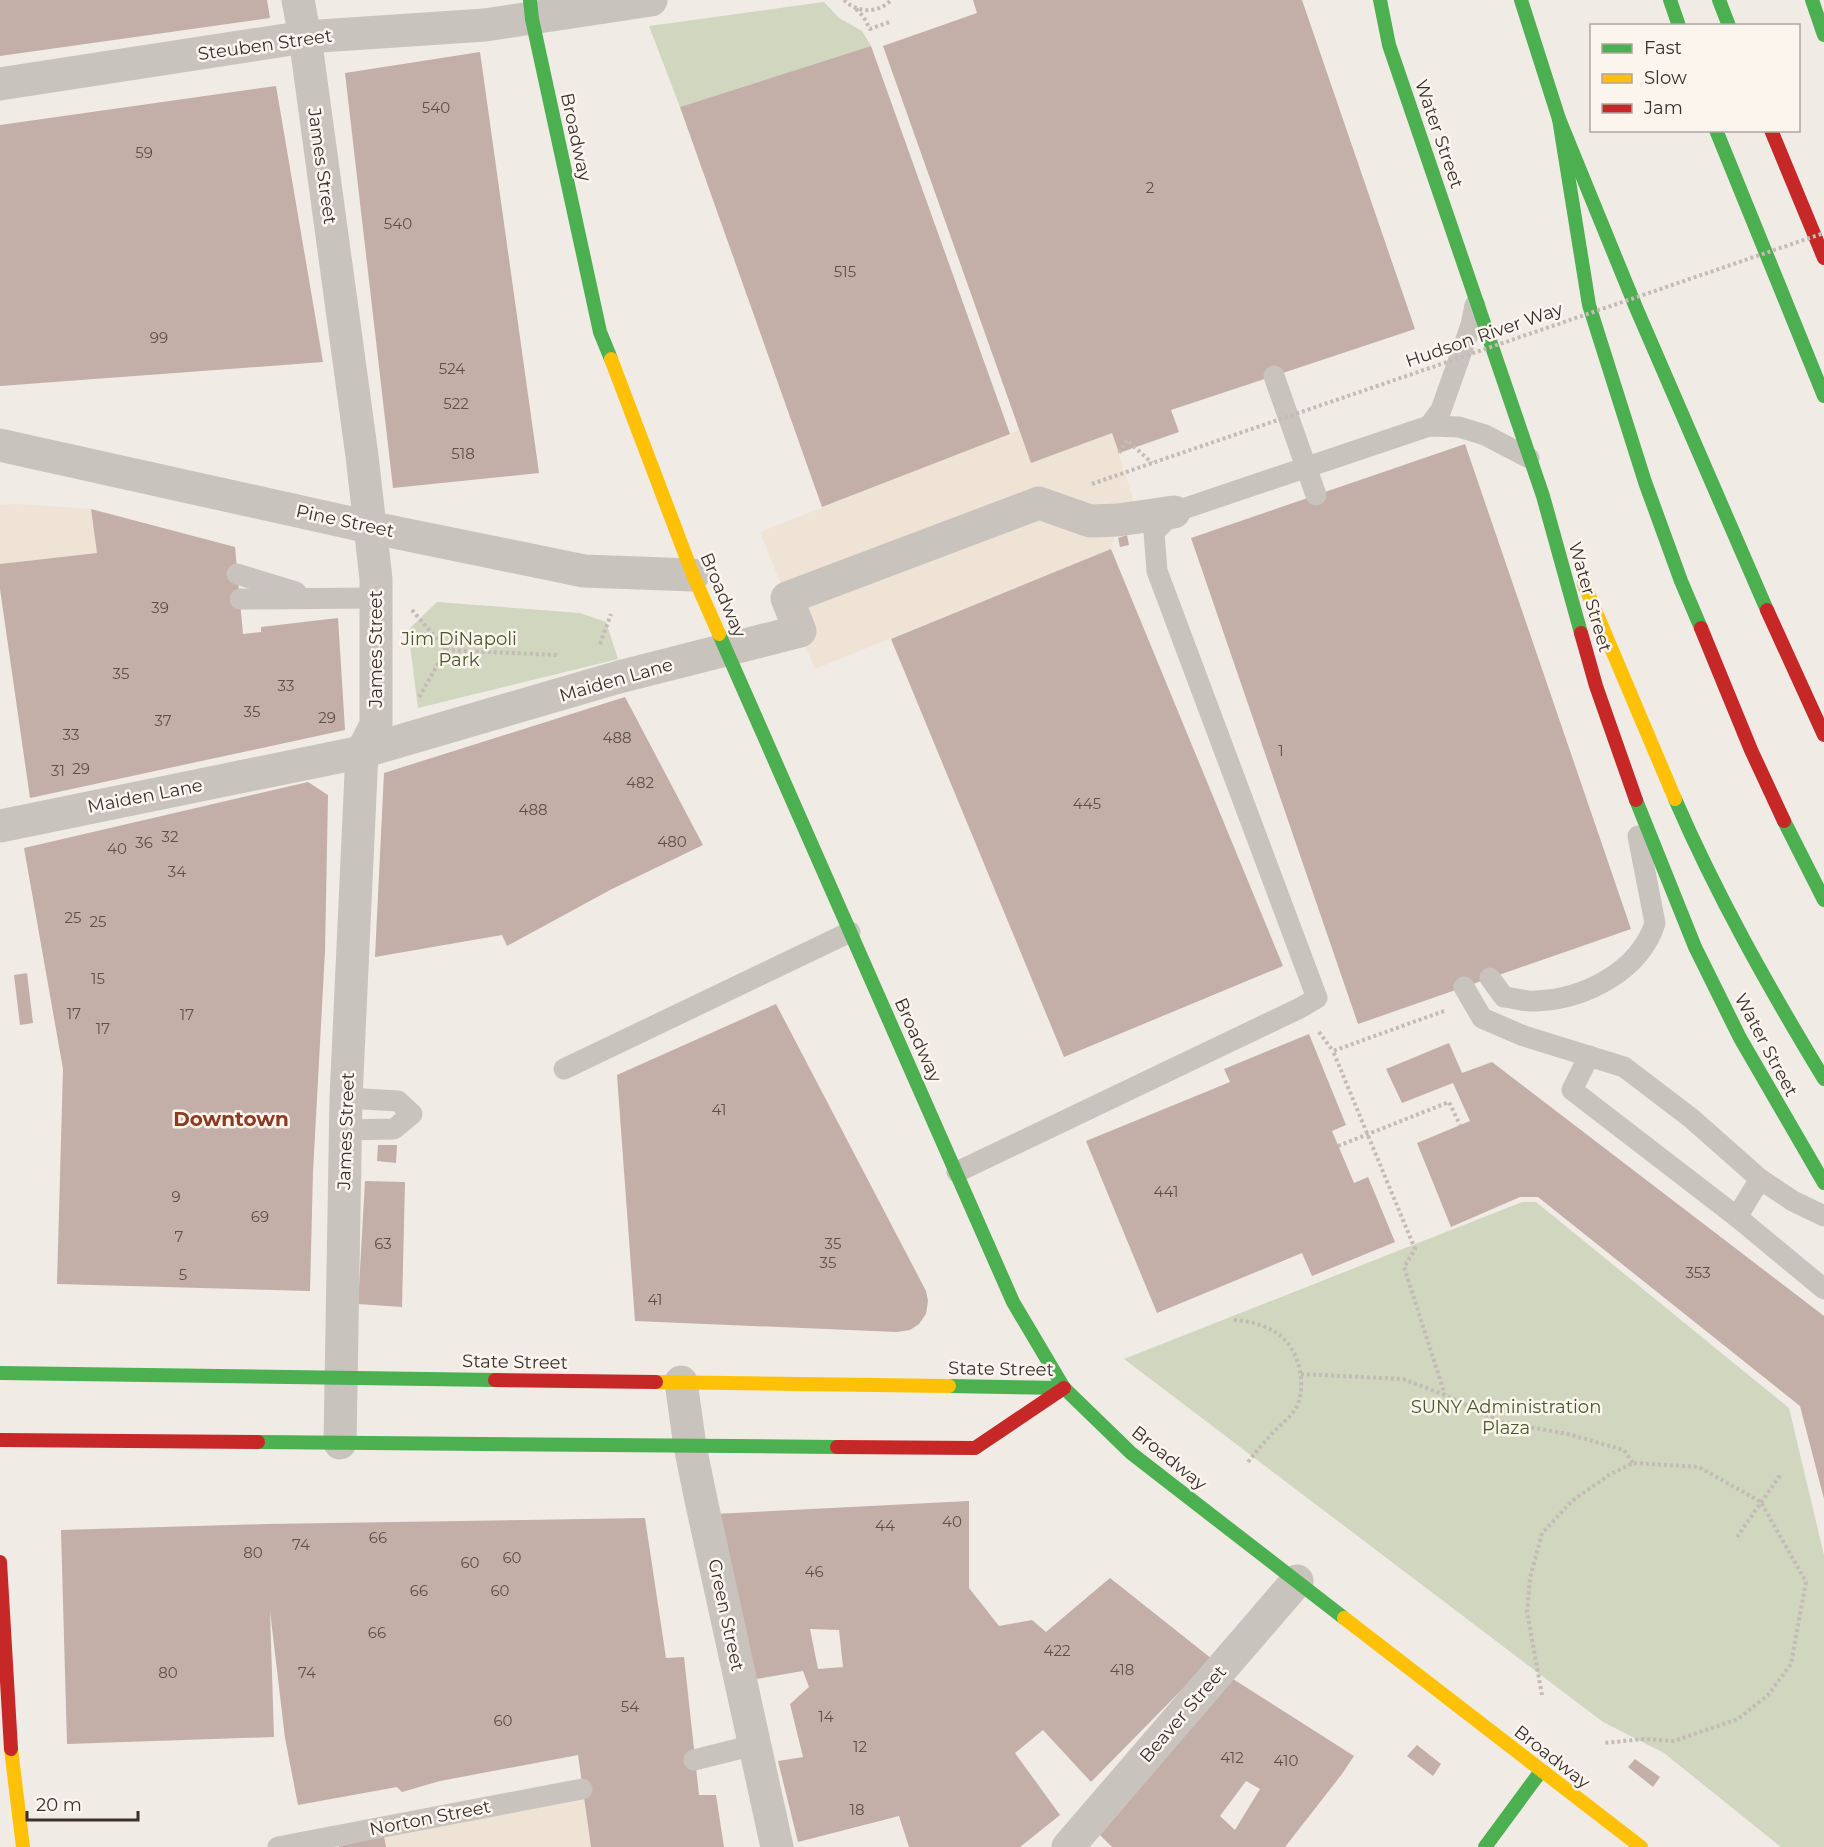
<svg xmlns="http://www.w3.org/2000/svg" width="1824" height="1847" viewBox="0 0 1824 1847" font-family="Montserrat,sans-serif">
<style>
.green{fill:#d1d6bf}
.plaza{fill:#eee3d5}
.building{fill:#c3afa7;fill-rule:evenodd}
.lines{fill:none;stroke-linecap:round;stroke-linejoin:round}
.path{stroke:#c2bbb6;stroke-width:4;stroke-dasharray:3 3;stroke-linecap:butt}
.lane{stroke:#c9c3be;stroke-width:21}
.street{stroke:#c9c3be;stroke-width:33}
.fast{stroke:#4caf50;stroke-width:14}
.slow{stroke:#ffc107;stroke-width:14}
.jam{stroke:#c62828;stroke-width:14}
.path-bridge{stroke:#c2bbb6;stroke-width:4;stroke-dasharray:3 3;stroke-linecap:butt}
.labels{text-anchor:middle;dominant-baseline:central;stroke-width:5;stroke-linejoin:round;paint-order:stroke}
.number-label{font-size:15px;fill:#5d504a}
.street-label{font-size:18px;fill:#3b302b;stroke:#fbf5ee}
.park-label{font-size:18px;fill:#4a5a2e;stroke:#fbf5ee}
.neighbourhood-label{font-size:20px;font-weight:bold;fill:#8c3b22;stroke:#fbf5ee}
</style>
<rect width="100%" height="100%" fill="#f0ebe5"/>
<g class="green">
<polygon points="824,2 839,18 862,31 871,46 680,107 649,26"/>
<polygon points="437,602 580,613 606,622 618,659 418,708 408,630"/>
<polygon points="1522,1202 1536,1202 1789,1408 1824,1555 1824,1847 1781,1847 1664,1753 1603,1722 1124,1359"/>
</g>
<g class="plaza">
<polygon points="1019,430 1031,463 1112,433 1134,502 1118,520 1111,549 815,669 760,532"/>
<polygon points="19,504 91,509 97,553 0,564 0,505"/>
<polygon points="583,1794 591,1847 386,1847 384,1836"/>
</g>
<g class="building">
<polygon points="0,0 267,0 270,18 0,56"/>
<polygon points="973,0 1302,0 1415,329 1171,410 1179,432 1119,453 1112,433 1031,463 883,46 977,13"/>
<polygon points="871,46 1010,434 822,507 680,107"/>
<polygon points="480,52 539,473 393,488 345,73"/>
<polygon points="276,86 323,362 0,386 0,125"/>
<polygon points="1465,444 1631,929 1358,1024 1191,538"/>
<polygon points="91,509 235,547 243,634 261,632 261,627 338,618 345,730 30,798 0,589 0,564 97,553"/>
<polygon points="1127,535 1129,545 1120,547 1118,538"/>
<polygon points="1111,549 1283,966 1064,1057 891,639"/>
<polygon points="625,697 703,845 612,889 507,946 502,935 375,957 384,773"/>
<polygon points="308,782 328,795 325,951 313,1172 310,1291 57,1284 63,1069 24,848"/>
<polygon points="27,973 33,1023 20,1025 14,975"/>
<polygon points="776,1004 926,1291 928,1301 926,1314 919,1324 910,1330 897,1332 635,1321 617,1075"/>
<polygon points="1309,1034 1346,1125 1332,1131 1354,1183 1368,1177 1395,1242 1312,1276 1302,1253 1157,1313 1086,1141 1230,1082 1224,1069"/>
<polygon points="1449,1043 1462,1073 1492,1062 1824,1316 1824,1499 1800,1406 1538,1197 1520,1197 1451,1227 1417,1143 1470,1121 1453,1083 1402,1103 1386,1069"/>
<polygon points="378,1145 397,1145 396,1163 377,1161"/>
<polygon points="365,1181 405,1182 402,1307 358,1304"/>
<path d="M969 1501V1588L999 1626 1032 1620 1046 1632 1110 1578 1212 1659 1091 1782 1043 1730 1015 1753 1060 1815 1020 1847H909L899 1816 798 1842 778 1761 803 1757 790 1704 809 1687 803 1671 756 1679 714 1514ZM810 1629 839 1630 843 1667 818 1669Z"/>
<polygon points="645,1518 666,1658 684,1657 699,1795 716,1795 724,1847 591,1847 578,1755 440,1781 402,1792 397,1787 298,1805 285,1738 270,1611 274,1737 67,1744 61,1530 267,1524"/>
<path d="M1233 1679 1354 1756 1342 1774 1285 1847H1112L1100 1835ZM1246 1781 1260 1789 1235 1830 1220 1816Z"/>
<polygon points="1417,1745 1441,1764 1433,1776 1407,1756"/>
<polygon points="1635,1759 1660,1777 1653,1787 1628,1767"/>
<polygon points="384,1836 386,1847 339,1847 339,1846"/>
</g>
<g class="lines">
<g class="path">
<path d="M844 0C857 13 878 14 891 0"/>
<polyline points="856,9 863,16 870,29 892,21"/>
<polyline points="1119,453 1127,440 1152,463"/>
<polyline points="1092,484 1126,472"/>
<polyline points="412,610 446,650"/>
<polyline points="600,644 611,614"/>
<polyline points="419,697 446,650 558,655"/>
<polyline points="1444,1011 1333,1051 1415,1249 1404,1267 1445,1395"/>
<polyline points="1319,1032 1333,1051"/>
<path d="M1234 1320C1251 1321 1273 1327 1285 1340 1300 1356 1306 1385 1297 1406 1291 1418 1278 1426 1269 1437 1262 1445 1255 1453 1248 1462"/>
<polyline points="1301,1374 1403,1379 1445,1395 1501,1422 1568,1434 1624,1450 1633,1463"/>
<polyline points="1737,1537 1781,1474"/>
<polyline points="1542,1695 1527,1612 1530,1578 1542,1533 1572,1501 1609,1475 1633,1463 1699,1467 1761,1502 1806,1582 1791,1664 1768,1695 1738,1719 1674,1741 1644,1739 1604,1743"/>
</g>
<g class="lane">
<polyline points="1274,376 1316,495"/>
<polyline points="1429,426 1441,410 1471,325 1475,305"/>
<polyline points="237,574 296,592"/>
<polyline points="240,599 376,598"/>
<path d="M1490 978 1504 997C1514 998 1526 1002 1536 1001 1585 999 1640 971 1655 923L1638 836"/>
<polyline points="1464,987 1482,1018 1524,1036 1624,1067 1691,1118 1760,1179 1793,1201 1824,1216"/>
<polyline points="1589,1056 1572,1090 1737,1217 1760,1179"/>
<polyline points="564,1069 850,932"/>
<polyline points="346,1130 394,1129 412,1114 398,1101 346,1098"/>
<polyline points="957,1172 1300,1008 1317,998 1157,571 1154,532 1174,512 1429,426 1459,427 1485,435 1529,458"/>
<polyline points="1737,1217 1824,1289"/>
<polyline points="694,1760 754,1745"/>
<polyline points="278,1847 582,1789"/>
</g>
<g class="street">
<polyline points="298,0 305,37 362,456 376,579 376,725 362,752 346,1098 340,1443"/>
<polyline points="0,84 305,37 485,25 651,0"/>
<polyline points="0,445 369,527 584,571 693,575"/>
<polyline points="0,826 362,752 619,677 800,631 787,598 1039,503 1090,521 1118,520 1174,512"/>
<polyline points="681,1382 690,1446 701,1500 777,1847"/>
<polyline points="1068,1847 1297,1581"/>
</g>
<g class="fast">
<polyline points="530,0 532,19 600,332 611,359"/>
<polyline points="1380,0 1389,45 1543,496 1581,633"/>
<polyline points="1521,0 1559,119 1637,310 1767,610"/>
<polyline points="1670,0 1679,26"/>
<polyline points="1719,0 1729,26"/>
<polyline points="1812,0 1824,35"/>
<polyline points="1559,119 1589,305 1645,482 1681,581 1701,628"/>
<polyline points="1716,130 1824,396"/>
<polyline points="719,634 1013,1302 1064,1388"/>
<path d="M1675 799C1717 896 1769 988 1824 1079"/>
<polyline points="1636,800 1695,947 1740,1038 1824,1183"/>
<polyline points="1784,821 1824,900"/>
<polyline points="0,1373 495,1380"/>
<polyline points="949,1386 1064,1388"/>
<polyline points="1064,1388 1131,1453 1344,1618"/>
<polyline points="258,1442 837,1447"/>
<polyline points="1485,1847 1541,1771"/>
</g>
<g class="slow">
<polyline points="611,359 693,575 719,634"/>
<polyline points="1584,584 1675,799"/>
<polyline points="656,1382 949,1386"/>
<polyline points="1344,1618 1641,1847"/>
<polyline points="11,1749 23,1847"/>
</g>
<g class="jam">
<polyline points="1771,130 1824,258"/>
<polyline points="1767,610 1824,735"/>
<polyline points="1701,628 1751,750 1784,821"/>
<polyline points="1581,633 1596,686 1636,800"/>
<polyline points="495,1380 656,1382"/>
<polyline points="0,1440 258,1442"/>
<polyline points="837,1447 975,1448 1064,1388"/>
<polyline points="0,1562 11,1749"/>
</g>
<g class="path-bridge">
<polyline points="1126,472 1824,233"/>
<polyline points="1338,1146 1449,1102 1460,1125"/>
</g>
</g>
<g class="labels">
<g class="number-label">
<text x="436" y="107">540</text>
<text x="144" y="152">59</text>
<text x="1150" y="187">2</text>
<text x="398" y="223">540</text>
<text x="845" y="271">515</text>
<text x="159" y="337">99</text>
<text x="452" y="368">524</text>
<text x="456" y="403">522</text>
<text x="463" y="453">518</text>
<text x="160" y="607">39</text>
<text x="121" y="673">35</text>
<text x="286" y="685">33</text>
<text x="252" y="711">35</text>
<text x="327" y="717">29</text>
<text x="163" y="720">37</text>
<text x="71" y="734">33</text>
<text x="617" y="737">488</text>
<text x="1281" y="750">1</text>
<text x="81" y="768">29</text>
<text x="58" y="770">31</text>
<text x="640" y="782">482</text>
<text x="1087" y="803">445</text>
<text x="533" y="809">488</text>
<text x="170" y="836">32</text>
<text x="672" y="841">480</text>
<text x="144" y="842">36</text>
<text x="117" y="848">40</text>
<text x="177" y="871">34</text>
<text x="73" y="917">25</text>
<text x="98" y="921">25</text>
<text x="98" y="978">15</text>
<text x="74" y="1013">17</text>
<text x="187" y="1014">17</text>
<text x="103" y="1028">17</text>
<text x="719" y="1109">41</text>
<text x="1166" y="1191">441</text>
<text x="176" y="1196">9</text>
<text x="260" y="1216">69</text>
<text x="179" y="1236">7</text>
<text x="383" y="1243">63</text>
<text x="833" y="1243">35</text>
<text x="828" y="1262">35</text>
<text x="1698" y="1272">353</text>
<text x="183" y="1274">5</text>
<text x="655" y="1299">41</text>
<text x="952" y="1521">40</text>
<text x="885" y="1525">44</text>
<text x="378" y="1537">66</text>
<text x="301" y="1544">74</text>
<text x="253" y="1552">80</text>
<text x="512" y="1557">60</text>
<text x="470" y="1562">60</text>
<text x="814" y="1571">46</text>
<text x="419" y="1590">66</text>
<text x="500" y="1590">60</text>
<text x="377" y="1632">66</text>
<text x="1057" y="1650">422</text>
<text x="1122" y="1669">418</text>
<text x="168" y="1672">80</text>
<text x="307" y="1672">74</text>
<text x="630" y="1706">54</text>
<text x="826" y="1716">14</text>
<text x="503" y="1720">60</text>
<text x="860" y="1746">12</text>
<text x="1232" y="1757">412</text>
<text x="1286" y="1760">410</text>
<text x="857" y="1809">18</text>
</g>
<g class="street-label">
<text transform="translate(265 45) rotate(-8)">Steuben Street</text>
<text transform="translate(1439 134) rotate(71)">Water Street</text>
<text transform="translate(576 137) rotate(78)">Broadway</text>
<text transform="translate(322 166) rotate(82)">James Street</text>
<text transform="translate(1484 335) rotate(-19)">Hudson River Way</text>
<text transform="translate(345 521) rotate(12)">Pine Street</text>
<text transform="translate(723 595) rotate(67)">Broadway</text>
<text transform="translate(1590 597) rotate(74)">Water Street</text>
<text transform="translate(376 649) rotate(-90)">James Street</text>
<text transform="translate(616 680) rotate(-16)">Maiden Lane</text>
<text transform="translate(145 796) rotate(-11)">Maiden Lane</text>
<text transform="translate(918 1040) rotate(66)">Broadway</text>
<text transform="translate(1766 1045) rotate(62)">Water Street</text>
<text transform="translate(346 1131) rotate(-88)">James Street</text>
<text transform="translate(515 1362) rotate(1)">State Street</text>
<text transform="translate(1001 1369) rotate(1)">State Street</text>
<text transform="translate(1169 1458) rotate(39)">Broadway</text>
<text transform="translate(726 1615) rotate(78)">Green Street</text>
<text transform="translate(1183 1714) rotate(-49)">Beaver Street</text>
<text transform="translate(1552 1757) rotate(38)">Broadway</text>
<text transform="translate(430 1818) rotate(-11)">Norton Street</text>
</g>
<g class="park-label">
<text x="459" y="639">Jim DiNapoli<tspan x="459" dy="21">Park</tspan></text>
<text x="1506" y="1407">SUNY Administration<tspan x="1506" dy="21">Plaza</tspan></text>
</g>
<g class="neighbourhood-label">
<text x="231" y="1119">Downtown</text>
</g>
</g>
<rect x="1590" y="24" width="210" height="108" fill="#fbf5ee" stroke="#aea6a0" stroke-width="1.5"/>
<rect x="1602" y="44" width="30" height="9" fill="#4caf50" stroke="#aea6a0" stroke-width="1.5"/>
<text x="1644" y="54" font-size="18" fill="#3b302b">Fast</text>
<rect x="1602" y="74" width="30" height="9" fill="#ffc107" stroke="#aea6a0" stroke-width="1.5"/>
<text x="1644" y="84" font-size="18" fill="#3b302b">Slow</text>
<rect x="1602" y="104" width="30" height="9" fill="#c62828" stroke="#aea6a0" stroke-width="1.5"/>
<text x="1644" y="114" font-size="18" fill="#3b302b">Jam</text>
<path d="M27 1811v9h111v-9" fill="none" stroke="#3b302b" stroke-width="3"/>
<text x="36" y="1811" font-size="18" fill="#3b302b" stroke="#fbf5ee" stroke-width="4.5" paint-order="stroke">20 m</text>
</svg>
